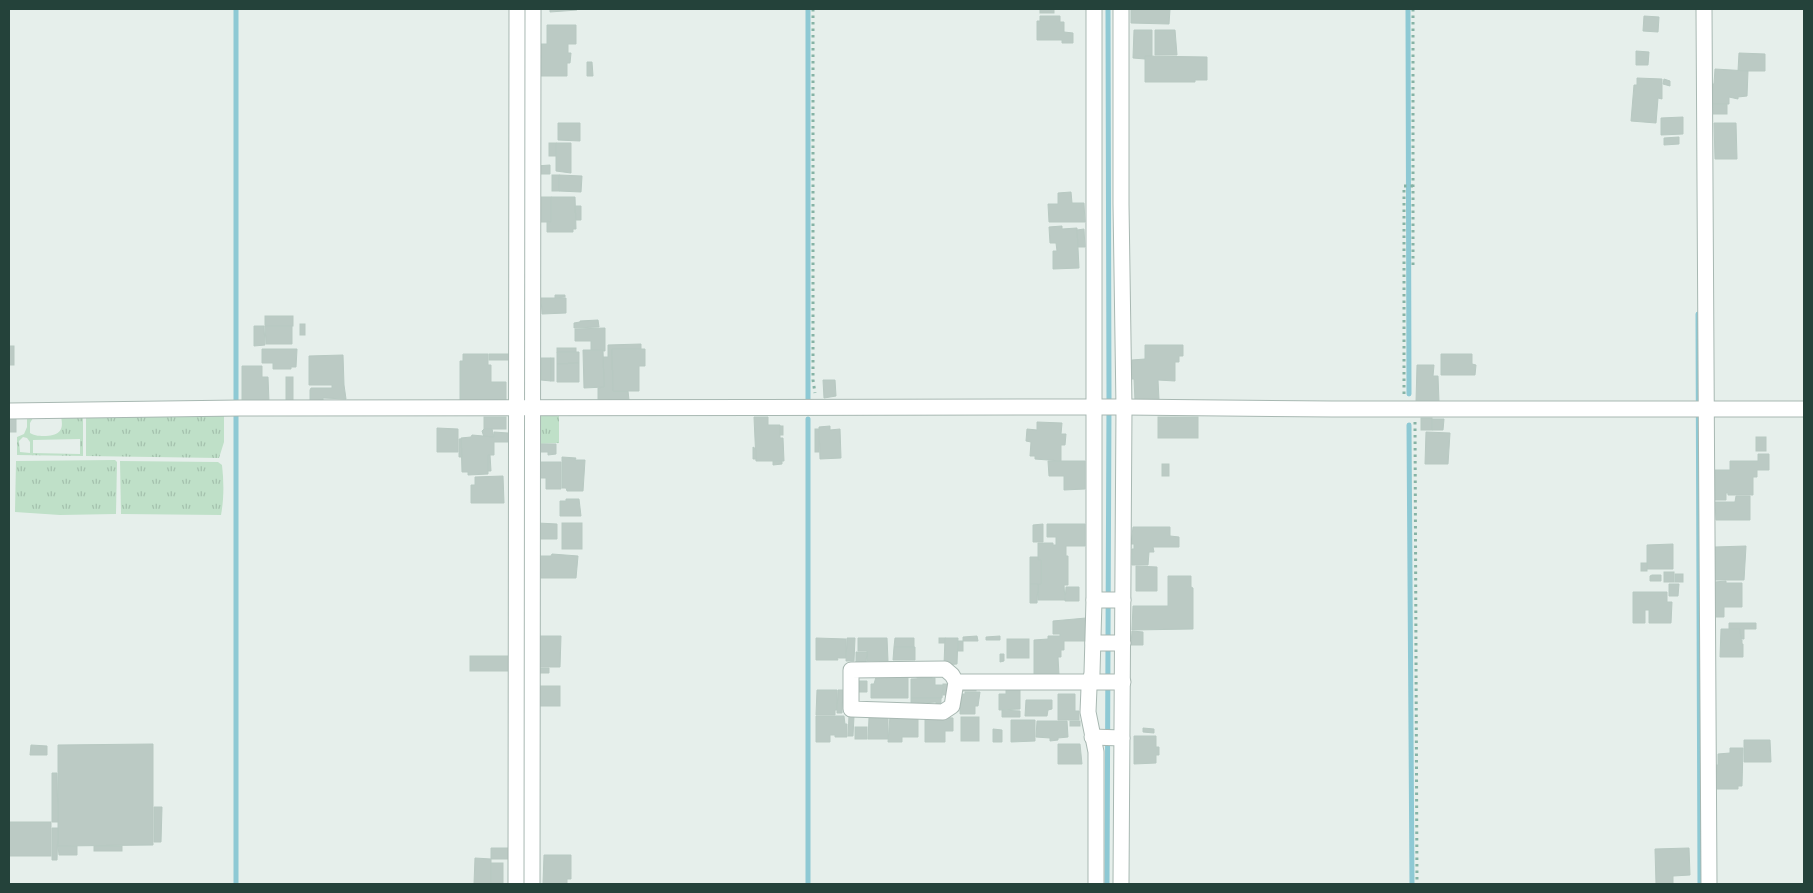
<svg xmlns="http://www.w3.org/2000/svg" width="1813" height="893" viewBox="0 0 1813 893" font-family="'PT Sans',sans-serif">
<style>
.grass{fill:url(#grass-tufts);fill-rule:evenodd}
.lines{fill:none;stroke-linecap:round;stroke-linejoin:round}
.stream{stroke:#8ec9d4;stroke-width:5}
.building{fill:#bbcac4;stroke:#b8c9c2}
.minor-casing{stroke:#a8b8b2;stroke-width:17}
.path{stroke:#86b3a5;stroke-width:3;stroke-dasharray:2.5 4;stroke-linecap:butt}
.minor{stroke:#fff;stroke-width:15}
</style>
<defs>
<pattern id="grass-tufts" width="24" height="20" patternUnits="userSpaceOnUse" patternTransform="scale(1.25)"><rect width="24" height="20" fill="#bfe0c8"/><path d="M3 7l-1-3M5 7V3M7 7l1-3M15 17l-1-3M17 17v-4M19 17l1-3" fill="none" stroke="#a4c1ad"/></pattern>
</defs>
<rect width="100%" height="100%" fill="#e6efeb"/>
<g class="grass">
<polygon points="542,413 559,413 559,443 539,444 538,416"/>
<path d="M83 414V456L17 455V437L24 434 27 427V415ZM61 417C64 430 60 435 46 436 40 436 35 436 30 433V423L33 418ZM23 437 27 438 30 442V453L20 452 19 441ZM80 439V454L33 453V440Z"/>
<polygon points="224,415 224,442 219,458 86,456 86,416"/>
<polygon points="115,460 117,462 116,514 60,515 15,512 16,461"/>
<path d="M120 461 218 462 222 465C224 482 224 499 221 515L121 514Z"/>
</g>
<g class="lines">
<g class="stream">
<polyline points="1408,9 1409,394"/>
<polyline points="524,308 525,9"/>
<polyline points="1698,314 1700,884"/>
<polyline points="808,402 808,9"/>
<polyline points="808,419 808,884"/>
<polyline points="1409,425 1412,884"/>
<polyline points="236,884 236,9"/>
<polyline points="1107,884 1109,401 1108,9"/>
</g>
</g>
<g class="building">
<polygon points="550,9 577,9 577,10 550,12"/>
<rect x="1040" y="9" width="14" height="4"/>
<polygon points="1131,9 1170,9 1169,24 1131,23"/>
<polygon points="1040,16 1060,16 1060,22 1064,22 1064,32 1073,33 1073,43 1062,43 1062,40 1037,40 1037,21 1040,21"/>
<polygon points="1644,16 1659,17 1658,32 1643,31"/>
<polygon points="547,25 576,25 576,44 568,44 568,53 571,53 570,63 567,63 567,76 540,76 541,44 547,44"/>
<polygon points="1134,30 1152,30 1152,56 1145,56 1145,59 1133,58"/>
<polygon points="1155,30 1175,30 1177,55 1155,55"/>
<polygon points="1636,51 1649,52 1648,65 1636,65"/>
<polygon points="1739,53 1765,54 1765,71 1738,71"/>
<polygon points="1145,56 1207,57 1207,80 1195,80 1195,82 1145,82"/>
<polygon points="587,62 592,62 593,76 587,76"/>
<polygon points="1715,69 1748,71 1747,96 1738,97 1738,99 1729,97 1729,104 1712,104 1712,84 1714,84"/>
<polygon points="1637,78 1662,79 1662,99 1658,98 1656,123 1631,121 1634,85 1637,85"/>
<polygon points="1664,79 1670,81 1670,86 1663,84"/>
<rect x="1712" y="104" width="15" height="10"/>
<polygon points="1683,117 1683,134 1661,135 1661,118"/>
<polygon points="558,123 580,123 580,141 558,140"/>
<polygon points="1714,123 1736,123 1737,159 1715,159"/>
<polygon points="1679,137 1679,144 1664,145 1664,138"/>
<rect x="549" y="143" width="7" height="13"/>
<polygon points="556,143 571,143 571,173 556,171"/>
<polygon points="550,165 550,174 536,174 536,166"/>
<rect x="552" y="175" width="7" height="16"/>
<polygon points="559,175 582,176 581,192 559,191"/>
<polygon points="1071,192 1072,203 1084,203 1085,222 1049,222 1048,204 1058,204 1058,193"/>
<rect x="539" y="197" width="12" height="25"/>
<polygon points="551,197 575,197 576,229 573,229 573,232 547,232 547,221 551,222"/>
<polygon points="575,206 581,206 581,220 576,220"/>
<polygon points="1062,226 1062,229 1077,228 1079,268 1053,269 1053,251 1057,251 1056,243 1050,243 1049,227"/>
<polygon points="1084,229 1085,247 1078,247 1077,230"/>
<polygon points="555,295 565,295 565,297 555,298"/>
<polygon points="541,298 566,298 566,313 542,314"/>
<rect x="265" y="316" width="28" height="10"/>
<polygon points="598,320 599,327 574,328 574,323 580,322 580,321"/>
<rect x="300" y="324" width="5" height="11"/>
<polygon points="254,326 264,326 265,345 254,346"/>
<polygon points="265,326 292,326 292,344 266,344"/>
<polygon points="605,328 605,351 591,350 591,341 575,341 575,329"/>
<polygon points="641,344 641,349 612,349 613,391 628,391 629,400 598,400 598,388 604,387 603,357 608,357 608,345"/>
<polygon points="1145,345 1183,345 1183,356 1179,356 1179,362 1175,362 1175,381 1158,380 1159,400 1135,401 1134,379 1131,379 1132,360 1145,359"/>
<rect x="9" y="346" width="5" height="19"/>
<rect x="557" y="348" width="19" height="4"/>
<polygon points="262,349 297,349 296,367 291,367 291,369 273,369 273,363 262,363"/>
<polygon points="612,349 645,349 645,366 639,366 639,391 613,391"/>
<polygon points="583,350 603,350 604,387 584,388"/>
<polygon points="557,352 579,352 579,363 557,364"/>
<polygon points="463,354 488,354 488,365 491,365 491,382 506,382 506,402 460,403 460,361 463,361"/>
<rect x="489" y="354" width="21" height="6"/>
<polygon points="1441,354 1472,354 1472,364 1476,365 1475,375 1441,375"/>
<polygon points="343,355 344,385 346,399 323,398 323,400 310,400 310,390 311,388 332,388 332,385 309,385 309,356"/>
<polygon points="541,358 551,358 551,381 541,380"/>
<rect x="551" y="358" width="3" height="23"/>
<polygon points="579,363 579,382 557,382 557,364"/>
<polygon points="1417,365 1434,365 1433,376 1438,376 1439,402 1416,402"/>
<polygon points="242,366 262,366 262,377 268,377 269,402 242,402"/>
<rect x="286" y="377" width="7" height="24"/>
<polygon points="823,380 835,380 836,396 824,398"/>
<rect x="9" y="417" width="7" height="15"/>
<rect x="484" y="417" width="22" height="12"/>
<polygon points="754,417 768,417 768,425 780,425 780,438 783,438 784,461 756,461"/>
<rect x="1158" y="417" width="40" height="21"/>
<rect x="1421" y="418" width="11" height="12"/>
<polygon points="1432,419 1444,419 1443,430 1432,430"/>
<polygon points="1037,422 1062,423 1061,434 1066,434 1065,445 1061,445 1061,461 1035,459 1035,456 1030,456 1031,442 1026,441 1027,429 1037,430"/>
<rect x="780" y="426" width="3" height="9"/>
<polygon points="830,426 830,430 840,429 841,458 820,459 819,427"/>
<polygon points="437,428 458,429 458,452 437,452"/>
<polygon points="484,429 492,429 494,437 484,437 482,431"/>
<rect x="815" y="429" width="4" height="23"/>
<polygon points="494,432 508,433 508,442 494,442 494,455 488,455 488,474 468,475 468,472 462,472 461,438 471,437 472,435 494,437"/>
<polygon points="1426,432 1450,433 1448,464 1425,464"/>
<rect x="1756" y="437" width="10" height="14"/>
<polygon points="459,439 461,439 462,457 459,457"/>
<polygon points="540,444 556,444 556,454 548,455 548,452 540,452"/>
<polygon points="753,447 756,449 756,459 753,459"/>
<polygon points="1758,454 1769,454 1769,470 1757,470 1757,477 1753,477 1753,495 1728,495 1728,493 1726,493 1726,500 1715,500 1715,470 1730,470 1730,461 1758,461"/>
<polygon points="488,455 490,455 491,471 488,471"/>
<polygon points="562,457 576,458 575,460 585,460 583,491 567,491 566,488 562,488"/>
<polygon points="773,461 782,461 782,464 773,465"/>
<polygon points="1048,461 1085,461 1085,489 1064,490 1064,476 1049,476"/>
<polygon points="540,462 561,462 561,489 546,489 546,478 540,478"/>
<rect x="1162" y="464" width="7" height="12"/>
<polygon points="503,476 504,503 471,503 471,485 475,485 475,477"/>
<polygon points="1736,496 1750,496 1750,520 1716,520 1715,502 1735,502"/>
<polygon points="566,499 579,499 581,516 560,516 560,501 566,501"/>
<polygon points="538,523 557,524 557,539 537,539"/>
<rect x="562" y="523" width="20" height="26"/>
<polygon points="1043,524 1043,542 1033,542 1033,525"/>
<polygon points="1047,524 1085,524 1085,546 1066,546 1066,556 1068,556 1068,585 1064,585 1065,600 1038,600 1038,584 1041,584 1041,560 1038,560 1038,543 1053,543 1053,545 1056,545 1056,537 1047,537"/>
<polygon points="1133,527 1170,527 1170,536 1179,537 1179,547 1153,547 1154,552 1149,552 1148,565 1132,565 1132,549 1134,549 1134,544 1131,544"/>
<polygon points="1673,544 1673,569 1647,569 1647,545"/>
<polygon points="1746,546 1744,580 1715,580 1715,547"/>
<polygon points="552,554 578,556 576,578 539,578 539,556 551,556"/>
<polygon points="1030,557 1038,557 1038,560 1041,560 1041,584 1030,584"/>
<rect x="1641" y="563" width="6" height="8"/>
<polygon points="1136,566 1157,567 1157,591 1136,591"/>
<rect x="1664" y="572" width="10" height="10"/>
<rect x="1675" y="574" width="8" height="8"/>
<polygon points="1652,575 1661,575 1661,581 1650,581 1650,576"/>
<polygon points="1168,576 1191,576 1191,587 1193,588 1193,629 1132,630 1133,606 1168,606"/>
<polygon points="1726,581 1726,583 1742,583 1742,607 1724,607 1724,617 1715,617 1715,582"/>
<polygon points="1030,584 1038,584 1037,603 1030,603"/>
<polygon points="1669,584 1679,584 1678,596 1669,596"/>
<polygon points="1066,587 1079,587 1079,601 1065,601"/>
<polygon points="1633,592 1667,592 1667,602 1672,602 1671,623 1649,623 1649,610 1645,610 1645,623 1633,623"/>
<polygon points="1086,618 1086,641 1064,641 1064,650 1061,650 1061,657 1058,657 1059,675 1034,675 1034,640 1048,639 1048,636 1060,636 1060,634 1053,634 1053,621"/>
<polygon points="1729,623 1756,623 1756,629 1744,629 1744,639 1741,639 1740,629 1729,629"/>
<polygon points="1721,629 1740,629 1741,640 1742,640 1742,644 1743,644 1743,657 1720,657"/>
<polygon points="1132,631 1143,632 1143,645 1131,645"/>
<polygon points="538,636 561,636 560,667 538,667"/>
<polygon points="977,636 978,641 963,641 963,637"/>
<polygon points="1000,636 1000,640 986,640 986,637"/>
<polygon points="816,638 846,639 846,658 837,658 838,660 816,660"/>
<polygon points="847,638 855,638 854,661 846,661"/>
<polygon points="858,638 887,638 888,661 867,661 867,651 858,651"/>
<polygon points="895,638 914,638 914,647 894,647"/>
<rect x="939" y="638" width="6" height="5"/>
<polygon points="945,638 958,638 957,664 944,665"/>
<rect x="1007" y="639" width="22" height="19"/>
<rect x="958" y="641" width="5" height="10"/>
<polygon points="894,647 915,647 915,660 893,660"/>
<polygon points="856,652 867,652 866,663 856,664"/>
<polygon points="1000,654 1004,654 1004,661 1000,662"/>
<rect x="470" y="656" width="42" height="15"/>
<polygon points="539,668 549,668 549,673 538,673"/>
<polygon points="917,675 932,675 932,679 917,678"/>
<polygon points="876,677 908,677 908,698 871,698 871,684 874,684"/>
<polygon points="935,678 935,685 943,685 942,698 911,698 911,679"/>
<polygon points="857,681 867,681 867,692 856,692"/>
<rect x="943" y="684" width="4" height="11"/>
<rect x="538" y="686" width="22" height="20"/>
<rect x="962" y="688" width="14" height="3"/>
<polygon points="1006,688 1020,688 1020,709 999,710 999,694 1006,694"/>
<polygon points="817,690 837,690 837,710 835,710 835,715 816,715"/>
<polygon points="838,690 843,690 842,713 837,713"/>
<polygon points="965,692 980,692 978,706 975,706 975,714 960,714 960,694 965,694"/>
<polygon points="1058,694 1075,694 1075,711 1079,711 1079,720 1058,720"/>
<polygon points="911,698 941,698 941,704 936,704 936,702 911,704"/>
<polygon points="1026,700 1052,700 1052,709 1048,710 1047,716 1025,716"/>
<polygon points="1002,710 1020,711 1020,717 1002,717"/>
<polygon points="816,716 844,716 845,724 847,724 847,737 835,737 835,735 830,735 830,742 816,742"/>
<polygon points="849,716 854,716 853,736 848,736"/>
<polygon points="890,716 918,717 918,737 902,737 902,742 888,742"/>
<polygon points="925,716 953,718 953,731 945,731 945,742 925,742"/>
<rect x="961" y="717" width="18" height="24"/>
<polygon points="869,718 888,718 888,739 868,739"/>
<polygon points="1011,720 1035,720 1035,741 1011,742"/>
<polygon points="1037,721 1067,721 1068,737 1058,738 1058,740 1050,741 1050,738 1036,737"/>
<rect x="1070" y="721" width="10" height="5"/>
<rect x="855" y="727" width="12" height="12"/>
<polygon points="1143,728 1154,729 1154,733 1143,732"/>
<polygon points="993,729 1002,730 1002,742 993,742"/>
<polygon points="1134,736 1156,736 1156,747 1159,747 1159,755 1156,755 1156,763 1134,764"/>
<polygon points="1744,740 1770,740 1771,762 1744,762"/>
<polygon points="153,744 153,845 58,846 58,745"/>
<polygon points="1058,744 1080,744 1082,764 1058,764"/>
<polygon points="31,745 47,746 47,755 30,755"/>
<polygon points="1730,748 1743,748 1742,786 1738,786 1738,789 1716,789 1716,765 1718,765 1718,754 1730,753"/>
<polygon points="52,773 57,773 58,822 52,822"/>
<polygon points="154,807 162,807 161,842 154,842"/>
<rect x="9" y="822" width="42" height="34"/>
<polygon points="52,828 58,828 57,860 52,860"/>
<polygon points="58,846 77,846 77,855 59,855"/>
<rect x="94" y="846" width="28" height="5"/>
<polygon points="491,848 510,848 511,859 491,859"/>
<polygon points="1689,848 1690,875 1673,876 1673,884 1656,884 1655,849"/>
<polygon points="544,855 571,855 571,879 567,879 567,884 543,884"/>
<polygon points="475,858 491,859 491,884 474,884"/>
<rect x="491" y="863" width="12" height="20"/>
</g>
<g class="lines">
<g class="minor-casing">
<g id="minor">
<polyline points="1094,9 1094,600 1092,673 1089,688 1088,712 1096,752 1096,884"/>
<polyline points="1121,9 1121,204 1124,407 1121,884"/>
<polyline points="1704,9 1709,884"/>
<polyline points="9,411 240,408 1124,407 1332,409 1804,409"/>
<polyline points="1094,600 1123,600"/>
<polyline points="1093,643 1123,643"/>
<polyline points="956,682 952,706 943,712 851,709 851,670 945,669 952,675 956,682 1123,682"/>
<polyline points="1092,737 1122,738"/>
<polyline points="516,884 517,9"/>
<polyline points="532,884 533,9"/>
</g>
</g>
<g class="path">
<polyline points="813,9 813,380 815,393"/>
<polyline points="1413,9 1413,269"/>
<polyline points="1404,394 1404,186 1413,186"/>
<polyline points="1415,422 1417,884"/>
</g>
<use href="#minor" class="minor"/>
</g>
<rect width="1813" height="893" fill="none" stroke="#24423a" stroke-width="20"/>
</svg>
